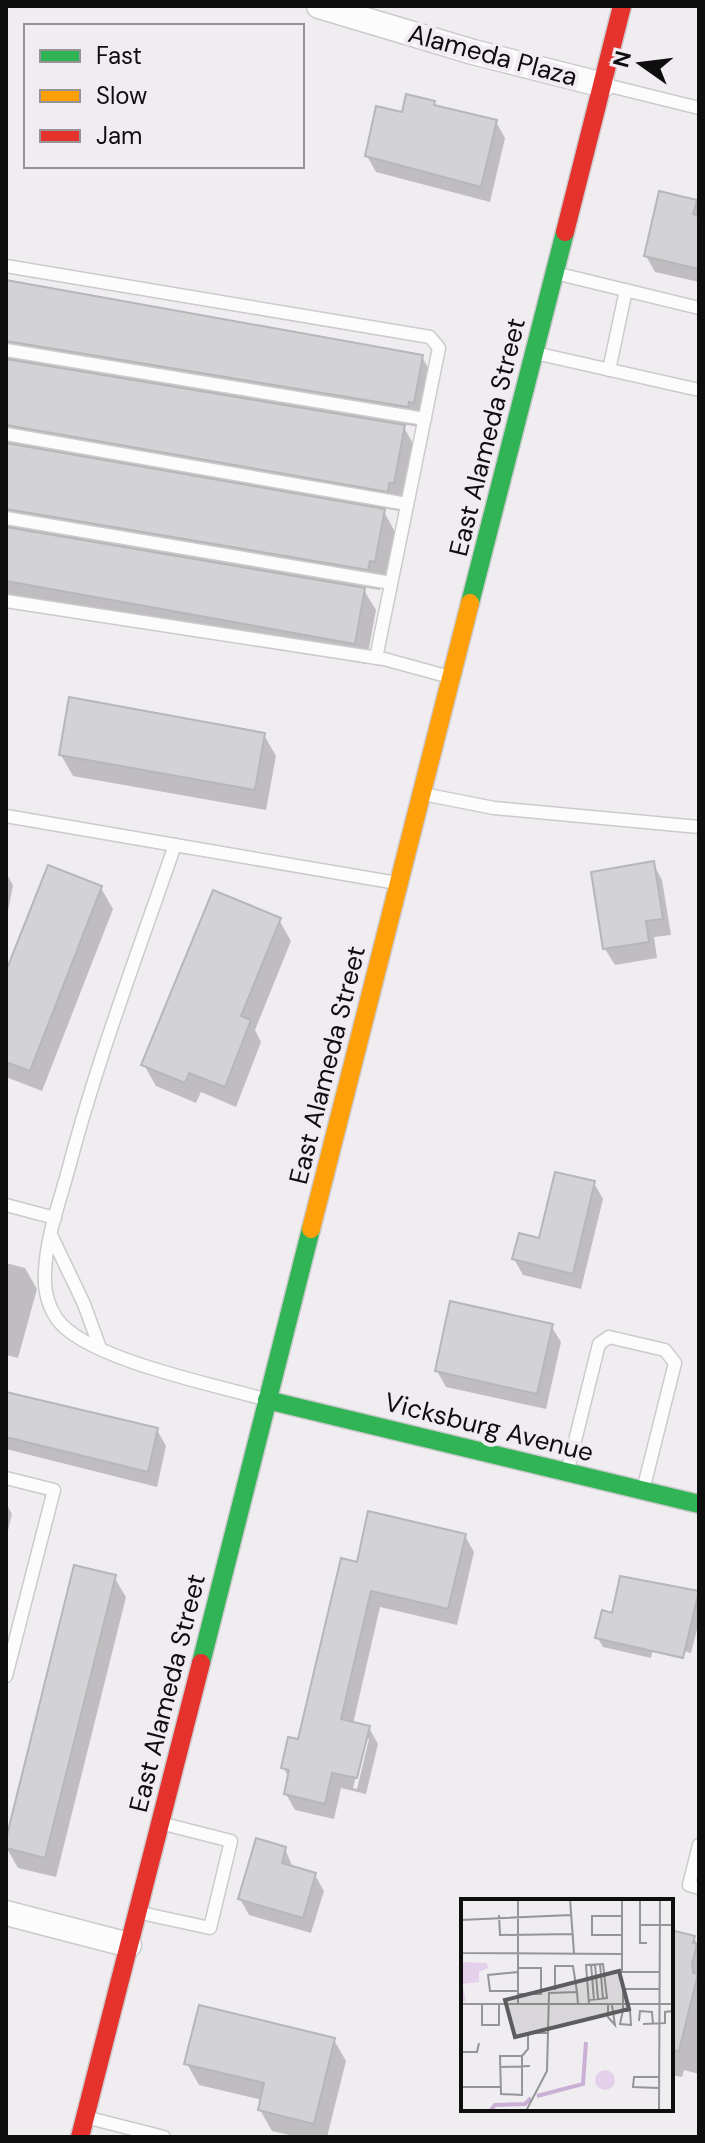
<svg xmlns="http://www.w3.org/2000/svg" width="705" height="2143" viewBox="0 0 705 2143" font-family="'DM Sans',sans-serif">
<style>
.shadow{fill:#0003;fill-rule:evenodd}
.building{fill:#d3d2d4;stroke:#b7b6b8;stroke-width:2}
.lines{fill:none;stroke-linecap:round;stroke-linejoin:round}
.lane-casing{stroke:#cccacc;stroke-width:15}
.street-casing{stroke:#cccacc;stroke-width:27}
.fast-casing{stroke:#cccacc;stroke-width:21}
.slow-casing{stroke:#cccacc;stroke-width:21}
.jam-casing{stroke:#cccacc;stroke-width:21}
.lane{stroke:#fdfcfd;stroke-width:12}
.street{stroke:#fdfcfd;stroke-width:24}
.fast{stroke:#30b455;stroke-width:18}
.slow{stroke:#ff9f0a;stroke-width:18}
.jam{stroke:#e5322d;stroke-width:18}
.labels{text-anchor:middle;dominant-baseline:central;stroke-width:8;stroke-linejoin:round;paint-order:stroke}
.street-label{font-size:26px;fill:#0f0e0f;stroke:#f0ecf1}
.inset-river{fill:none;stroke:#cbb0d5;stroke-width:4}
.inset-road{fill:none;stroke:#959496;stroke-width:2}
.view{fill:#5d5c5e;fill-opacity:0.15;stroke:#5d5c5e;stroke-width:4}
.inset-edge{fill:none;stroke:#0f0e0f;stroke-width:4}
</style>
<rect width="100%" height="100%" fill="#efedf0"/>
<g class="shadow">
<polygon points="434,102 437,108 496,122 505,138 490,202 376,172 367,156 403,115"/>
<polygon points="695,201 699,208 699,282 655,272 646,256"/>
<polygon points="6,282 422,357 434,378 419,427 402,424 415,447 405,503 401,502 399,511 382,508 395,532 386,582 381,581 380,590 362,587 376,610 366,664 6,599"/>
<polygon points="264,735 276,756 266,810 73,776 61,755"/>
<polygon points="653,863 662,880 671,935 654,937 657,958 615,965 605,949"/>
<polygon points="6,873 13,885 6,922"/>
<polygon points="101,888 113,909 42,1091 6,1077 6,977"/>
<polygon points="279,920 291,941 255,1030 261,1042 236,1107 201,1092 196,1103 156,1086 144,1065"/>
<polygon points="594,1183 603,1199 581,1289 523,1275 514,1259 541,1240"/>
<polygon points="6,1263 25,1268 37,1289 18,1358 6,1355"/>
<polygon points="551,1326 561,1342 546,1409 446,1387 437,1371"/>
<polygon points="6,1392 157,1430 166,1446 157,1487 6,1449"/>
<polygon points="6,1503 12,1514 6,1539"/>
<path d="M465 1536 474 1552 457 1625 380 1607 353 1724 369 1728 378 1744 366 1794 341 1788 334 1819 295 1810 286 1794 289 1778 283 1767 300 1742 358 1564ZM365 1739H369L357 1789 353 1788Z"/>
<polygon points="114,1577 126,1597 56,1877 18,1868 6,1847"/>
<polygon points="663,1583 699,1594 699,1622 691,1653 654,1644 651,1658 603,1647 597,1637 614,1615"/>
<polygon points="285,1849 293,1868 315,1875 324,1891 311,1933 249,1915 240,1899"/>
<polygon points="671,1932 694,1938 699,1947 699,2074 684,2070 682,2077 671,2075"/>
<polygon points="334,2040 346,2061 327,2137 298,2137 272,2131 260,2110 262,2100 199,2085 187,2064"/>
</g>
<g class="building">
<polygon points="406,94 435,101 434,105 497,120 481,187 365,156 376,106 402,112"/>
<polygon points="659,191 697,200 693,214 699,216 699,269 644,256"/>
<polygon points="6,280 423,355 414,403 409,402 408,407 6,341"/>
<polygon points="6,359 405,425 394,483 389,483 388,492 6,425"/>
<polygon points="6,443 385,509 375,562 370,561 368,570 6,509"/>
<polygon points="6,527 365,588 355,644 6,581"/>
<polygon points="69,697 265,733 255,790 59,755"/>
<polygon points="654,861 663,919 646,921 649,942 603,949 591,872"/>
<polygon points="48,865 102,886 30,1071 6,1062 6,971"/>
<polygon points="213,890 281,918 241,1016 251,1020 225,1087 189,1073 185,1083 141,1065"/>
<polygon points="555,1172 595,1181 573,1274 512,1259 519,1233 539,1238"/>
<polygon points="450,1301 553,1324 537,1394 435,1371"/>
<polygon points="6,1392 158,1428 148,1472 6,1437"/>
<polygon points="368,1511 466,1534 448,1609 371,1591 341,1719 370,1726 357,1778 332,1773 325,1804 284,1794 289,1770 281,1768 288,1737 298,1739 341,1558 357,1562"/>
<polygon points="74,1565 116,1575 45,1858 6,1848 6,1839"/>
<polygon points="620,1576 699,1591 683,1658 595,1638 602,1610 612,1613"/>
<polygon points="256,1838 286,1847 282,1863 316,1873 303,1918 238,1899"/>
<polygon points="671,1930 695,1936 693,1943 697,1944 692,1964 693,1973 698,1974 679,2051 671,2050"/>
<polygon points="199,2005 335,2038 314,2124 258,2110 264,2083 184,2064"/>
</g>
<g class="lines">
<g class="lane-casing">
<g id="lane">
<polyline points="606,85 699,108"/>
<polyline points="6,266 430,337 439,348 376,658"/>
<polyline points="555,273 699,308"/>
<polyline points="6,350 425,419"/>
<polyline points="535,353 699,390"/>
<polyline points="609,370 626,290"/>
<polyline points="6,434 407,504"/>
<polyline points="6,518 391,583"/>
<polyline points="6,601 384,659 450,677"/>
<polyline points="423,794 494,808 699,827"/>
<polyline points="6,816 175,845"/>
<polyline points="6,1205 55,1218"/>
<polyline points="51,1235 84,1304 100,1348"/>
<path d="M264 1399C216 1385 85 1359 57 1319 48 1306 44 1289 45 1273 46 1237 60 1201 69 1167 98 1058 138 952 175 845L397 883"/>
<polyline points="568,1469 599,1344 609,1337 665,1350 675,1363 643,1490"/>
<polyline points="6,1478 54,1490 6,1676"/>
<polyline points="699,1845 689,1885 699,1888"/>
<polyline points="141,1913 210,1928 231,1841 164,1824"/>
<polyline points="89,2118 164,2137"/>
</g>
</g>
<g class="street-casing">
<g id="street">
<polyline points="319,6 473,52 603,85"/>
<polyline points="6,1913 129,1945"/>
</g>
</g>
<g class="fast-casing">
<g id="fast">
<polyline points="470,603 565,232"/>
<polyline points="267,1400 699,1504"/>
<polyline points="201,1663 311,1229"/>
</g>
</g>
<g class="slow-casing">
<polyline id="slow" points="311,1229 470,603"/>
</g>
<g class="jam-casing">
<g id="jam">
<polyline points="565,232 622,6"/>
<polyline points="80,2137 201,1663"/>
</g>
</g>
<use href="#lane" class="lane"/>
<use href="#street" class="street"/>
<use href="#fast" class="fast"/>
<use href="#slow" class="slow"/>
<use href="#jam" class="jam"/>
</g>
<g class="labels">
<g class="street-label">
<text transform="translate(493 55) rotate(15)">Alameda Plaza</text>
<text transform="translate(487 437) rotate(-76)">East Alameda Street</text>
<text transform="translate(327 1065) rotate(-76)">East Alameda Street</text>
<text transform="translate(489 1427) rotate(14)">Vicksburg Avenue</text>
<text transform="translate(167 1693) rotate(-76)">East Alameda Street</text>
</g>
</g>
<g transform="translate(461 1899)">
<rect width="212" height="212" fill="#efedf0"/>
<path d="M0 63 26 64 27 69 18 73V83L1 85 5 102H0ZM134 181a10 10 0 1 1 20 0a10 10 0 1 1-20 0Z" fill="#e5d0ec"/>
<path class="inset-river" d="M76 197 122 185 125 143M29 212 34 206 64 205 70 199"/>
<path class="inset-road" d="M109 0 113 54M161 0V73H198M179 0V44H186M212 0V52M38 16 39 36 111 35M0 20 1 54 161 55M0 21 110 16M179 26H211M161 36H131V17H161M130 65 133 101M134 65 137 100M139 65 142 100M162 90H198M94 91V67H112L116 93M57 92H29L27 76 57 73M57 95H80V69H57M0 105H212M21 105V126H38V105M57 105V0M128 105 125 66 142 65 146 99 128 101M147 105V118L154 126 151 106M162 111 159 125 170 126 169 112 162 111V85M178 122 179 112 191 113 192 125M182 125 204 124V113L212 112M0 153H16L18 144M39 157H61V196L40 195ZM61 157 67 150V134H88M39 168 69 167M198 178H173L172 188 198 189M0 188H39M65 212 86 172 88 94 116 93 117 105M198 212 199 0"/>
<path class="view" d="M158 72 168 110 54 138 44 101Z"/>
<rect width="212" height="212" class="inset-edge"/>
</g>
<rect width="705" height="2143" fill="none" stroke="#0f0e0f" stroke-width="16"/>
<rect x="24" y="24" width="280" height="144" fill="#f0ecf1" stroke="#969397" stroke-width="2"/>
<rect x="40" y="50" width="40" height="12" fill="#30b455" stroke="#969397" stroke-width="2"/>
<text x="96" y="64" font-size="24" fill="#0f0e0f">Fast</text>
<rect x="40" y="90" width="40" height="12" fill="#ff9f0a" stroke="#969397" stroke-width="2"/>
<text x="96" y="104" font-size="24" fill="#0f0e0f">Slow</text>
<rect x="40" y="130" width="40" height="12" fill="#e5322d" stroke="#969397" stroke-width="2"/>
<text x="96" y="144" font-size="24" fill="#0f0e0f">Jam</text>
<g transform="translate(641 64) rotate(284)" stroke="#f0ecf1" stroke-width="6" paint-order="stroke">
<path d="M0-6L14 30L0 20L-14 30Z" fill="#0f0e0f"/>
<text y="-12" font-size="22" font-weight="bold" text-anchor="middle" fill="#0f0e0f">N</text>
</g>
</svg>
